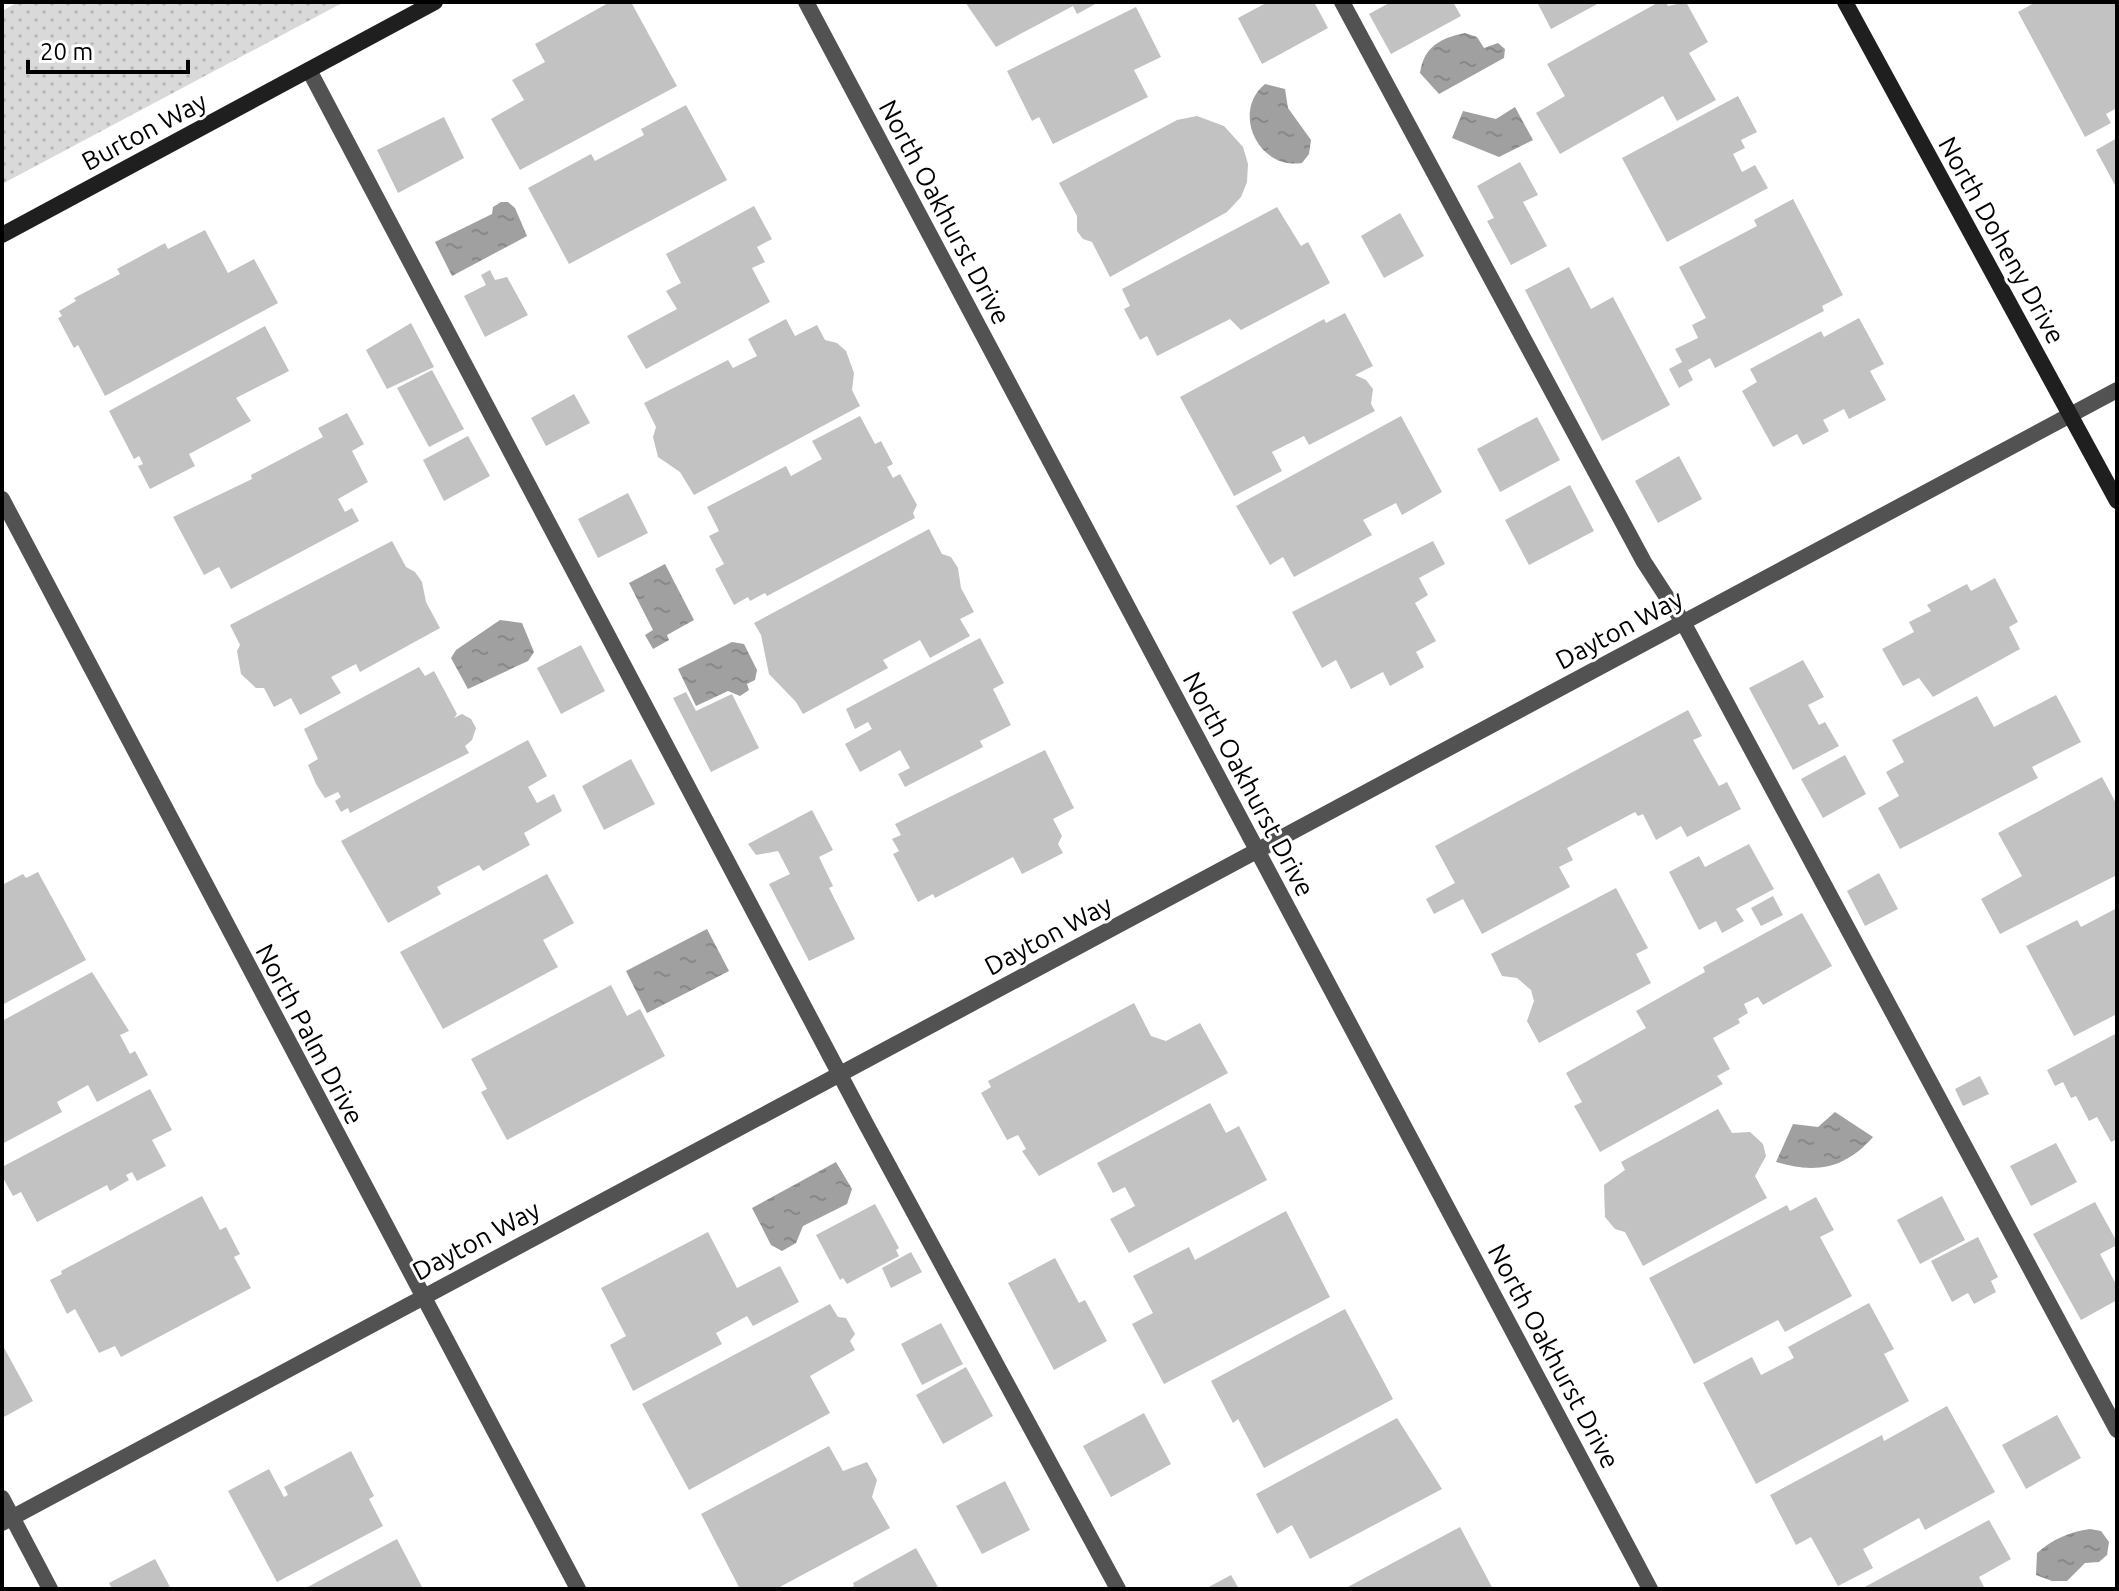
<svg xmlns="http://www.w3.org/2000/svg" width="2119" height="1591" viewBox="0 0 2119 1591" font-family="Ubuntu,sans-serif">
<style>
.grass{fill:url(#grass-dots)}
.water{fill:url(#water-ripples)}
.building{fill:#c2c2c2}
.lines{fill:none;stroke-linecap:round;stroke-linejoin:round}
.lane{stroke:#525252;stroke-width:16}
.street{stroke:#525252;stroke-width:16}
.secondary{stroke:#1f1f1f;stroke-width:16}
.labels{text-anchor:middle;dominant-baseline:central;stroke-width:6;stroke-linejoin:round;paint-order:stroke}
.street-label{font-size:26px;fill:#000;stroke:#fff}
</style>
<defs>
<pattern id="grass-dots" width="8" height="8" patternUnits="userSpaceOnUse" patternTransform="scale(2)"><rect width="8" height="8" fill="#d9d9d9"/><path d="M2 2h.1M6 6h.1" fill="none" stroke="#b8b8b8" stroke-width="1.8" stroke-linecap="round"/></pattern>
<pattern id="water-ripples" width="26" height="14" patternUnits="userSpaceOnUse" patternTransform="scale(2)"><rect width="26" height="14" fill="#a0a0a0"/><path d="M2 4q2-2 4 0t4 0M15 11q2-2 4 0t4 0" fill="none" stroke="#888"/></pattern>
</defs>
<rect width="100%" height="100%" fill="#fff"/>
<polygon class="grass" points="18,2 344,2 2,184 2,11"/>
<g class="water">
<path d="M1465 33 1477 37 1484 48 1498 43 1505 49 1504 58 1439 94 1420 73C1424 46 1441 38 1465 33Z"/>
<path d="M1265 84 1285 89 1288 108 1311 140 1309 154 1302 163C1258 170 1231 112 1265 84Z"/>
<polygon points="1515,107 1533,140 1499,157 1452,138 1463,111 1496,119"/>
<polygon points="501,202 508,202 515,208 527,236 452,276 435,242 492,214 493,207"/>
<polygon points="665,564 694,620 667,635 669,640 653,649 645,635 653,630 629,583"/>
<polygon points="500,620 522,623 534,652 528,661 468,689 451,658 456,650"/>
<polygon points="732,642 744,644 757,670 755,680 747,684 749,690 740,696 728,691 696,706 678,669"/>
<polygon points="707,929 729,971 647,1013 626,971"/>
<path d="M1835 1112 1873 1137C1845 1169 1815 1174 1776 1162L1793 1124 1818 1127Z"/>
<polygon points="836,1162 852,1189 847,1204 803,1226 796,1243 782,1251 771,1245 752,1208"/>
<path d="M2090 1529 2101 1531 2109 1542 2107 1555 2099 1562 2085 1563 2067 1581H2052L2036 1575 2037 1553C2053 1539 2069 1532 2090 1529Z"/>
</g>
<g class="building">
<polygon points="610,2 631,2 677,86 520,170 491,119 524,100 512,80 545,62 535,44"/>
<polygon points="965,2 1099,2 1077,14 1073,6 996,47"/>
<polygon points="1268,2 1314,2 1328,28 1262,64 1238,18"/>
<polygon points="1391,2 1453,2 1461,16 1391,54 1369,14"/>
<polygon points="1537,2 1601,2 1551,29"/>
<polygon points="1659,2 1666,2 1668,6 1686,2 1708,42 1689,53 1716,100 1677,121 1663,96 1560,154 1536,113 1565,96 1547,64"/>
<polygon points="2036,2 2117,2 2117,108 2106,114 2111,123 2085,137 2018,12"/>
<polygon points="1136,7 1161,57 1134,70 1148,97 1053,144 1039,117 1032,121 1007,71"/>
<polygon points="1738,96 1757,132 1741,140 1745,148 1733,154 1742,172 1755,165 1768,188 1667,242 1622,158"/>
<polygon points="686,105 727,180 569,264 528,188 591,154 595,161 644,135 641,129"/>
<polygon points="1197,116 1224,126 1243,147 1248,164 1247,182 1241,197 1227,212 1110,277 1092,242 1083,239 1077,231 1077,216 1059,183 1177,120"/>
<polygon points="444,117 464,158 398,193 377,150"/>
<polygon points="2117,138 2117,189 2096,150"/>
<polygon points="1520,162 1538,195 1523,202 1547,246 1511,265 1487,221 1494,218 1477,186"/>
<polygon points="1793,199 1843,295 1822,306 1824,311 1715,368 1710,358 1688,370 1693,380 1679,388 1669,369 1682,362 1675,349 1698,338 1692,325 1706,318 1679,267 1757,226 1754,220"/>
<polygon points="754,206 772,239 757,247 765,262 752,268 770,302 646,369 627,336 677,309 666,291 681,283 666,254"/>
<polygon points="1277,207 1301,246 1308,242 1330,283 1241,330 1230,319 1157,356 1147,336 1140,340 1124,309 1130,306 1122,289"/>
<polygon points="1400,213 1424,256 1384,278 1361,236"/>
<polygon points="205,230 228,273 254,259 278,303 105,396 78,345 74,348 58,318 62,316 59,311 76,301 74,298 120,274 117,269 165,243 168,249"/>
<polygon points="1569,267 1591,309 1613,297 1670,405 1602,441 1525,290"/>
<polygon points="490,270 495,280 507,277 528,315 485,337 464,296 486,285 481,275"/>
<polygon points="1345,313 1373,366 1355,375 1366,380 1373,389 1371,404 1375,411 1309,445 1304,436 1272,452 1282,471 1234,496 1180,397 1324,319 1326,323"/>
<polygon points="1859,318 1884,364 1870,371 1886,400 1849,419 1844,409 1823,420 1829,431 1803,445 1797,434 1773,447 1742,391 1757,382 1750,369 1821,331 1824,337"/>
<polygon points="786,319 795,336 817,325 825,340 837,343 846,351 854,373 852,390 860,406 694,495 680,472 658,457 653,437 656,427 644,403 728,360 733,368 757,356 748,339"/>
<polygon points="411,323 434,367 387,389 366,350"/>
<polygon points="265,326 289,371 236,398 251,421 189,454 195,466 150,489 138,466 143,464 139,456 134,459 109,411"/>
<polygon points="432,370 464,429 429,447 397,388"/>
<polygon points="574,394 590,423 546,446 531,418"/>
<polygon points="347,413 364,444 352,451 368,482 338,499 345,512 352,508 359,521 231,589 219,567 204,575 173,517 252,479 251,475 323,437 318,428"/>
<polygon points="860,416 875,444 881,441 893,464 887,467 893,478 900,474 917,505 913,513 915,518 767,596 765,593 750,601 748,597 734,605 715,569 724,564 709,536 719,531 707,507 786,466 791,476 822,459 812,441"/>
<polygon points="1401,416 1442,492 1402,515 1396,503 1363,520 1372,535 1294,577 1283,557 1270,565 1236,506"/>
<polygon points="1537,417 1560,460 1500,492 1477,449"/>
<polygon points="468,436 490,476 444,501 423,460"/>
<polygon points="1679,456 1702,499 1658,523 1635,481"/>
<polygon points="1570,485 1594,531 1529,565 1505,520"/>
<polygon points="628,493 648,533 598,558 578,519"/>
<polygon points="929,529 942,554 951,557 958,568 961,588 974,612 960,619 970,636 930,658 920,640 883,660 888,668 803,714 796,702 769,674 761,635 754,623"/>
<polygon points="392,541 406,567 415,572 422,582 426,602 440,628 360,672 356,664 331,677 341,693 300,715 291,698 274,707 264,688 256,688 241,674 237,651 240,645 230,625"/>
<polygon points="1433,541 1445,564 1419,578 1428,595 1415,603 1436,641 1416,652 1424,667 1390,686 1383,672 1351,689 1336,660 1322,668 1292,612"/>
<polygon points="1995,578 2018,622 2009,627 2020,649 1933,697 1919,678 1903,686 1882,649 1914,632 1909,622 1931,611 1927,605 1967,584 1971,591"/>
<polygon points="980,638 1004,683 993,689 1011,725 980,741 983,747 905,787 898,774 910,768 900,750 860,772 845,744 872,729 868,722 855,729 846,709"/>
<polygon points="581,645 605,691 561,714 537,668"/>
<polygon points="1803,660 1824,697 1808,705 1819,725 1825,722 1839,746 1793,770 1749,688"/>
<polygon points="419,667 425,676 434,671 457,714 454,718 462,714 471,719 476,728 472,740 465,746 469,753 350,813 348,808 341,812 335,801 341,797 338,792 325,798 316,784 308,765 318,759 304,729"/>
<polygon points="686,692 696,711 732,694 759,748 711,772 673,698"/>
<polygon points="2056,695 2081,742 2032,767 2038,778 1900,849 1878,808 1899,796 1886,772 1904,762 1892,740 1977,696 1994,727"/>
<polygon points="1688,710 1702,736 1693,740 1719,786 1727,782 1741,809 1687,837 1681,826 1656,840 1643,814 1638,816 1635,812 1567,848 1573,860 1559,867 1570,887 1482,934 1463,899 1434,914 1426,899 1455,883 1435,846"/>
<polygon points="528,740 547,776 528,787 537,803 554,794 562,811 524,833 530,845 483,871 479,865 437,887 441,894 388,923 341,841"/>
<polygon points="1045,750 1074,808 1053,819 1062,836 1058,844 1063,853 1022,874 1013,857 935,898 933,894 918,902 893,854 899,851 892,839 901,835 895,824"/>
<polygon points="1845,755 1866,794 1823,818 1801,779"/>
<polygon points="631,759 655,804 604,830 582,786"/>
<polygon points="2102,777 2117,805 2117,875 2000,934 1981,899 2022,876 1998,833"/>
<polygon points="812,810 833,850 819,857 833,886 829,888 855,939 809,961 769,884 790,874 778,851 756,855 748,844"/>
<polygon points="1749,844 1774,889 1736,909 1744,921 1722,933 1716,921 1699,930 1669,872 1699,856 1705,867"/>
<polygon points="38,872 86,960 2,1005 2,885 23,874 26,878"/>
<polygon points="1879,873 1898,909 1865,926 1847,891"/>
<polygon points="547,874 574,923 543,940 558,967 443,1029 400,952"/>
<polygon points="1616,888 1648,948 1636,954 1651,983 1539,1043 1527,1021 1534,1001 1531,990 1517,978 1502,976 1491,954"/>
<polygon points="1773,896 1783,915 1761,926 1751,908"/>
<polygon points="2117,908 2117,1014 2074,1036 2026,946 2077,920 2081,927"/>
<polygon points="1802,913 1832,966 1763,1005 1758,997 1744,1004 1748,1013 1738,1019 1740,1023 1713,1038 1730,1069 1717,1076 1723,1084 1600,1152 1574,1106 1582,1102 1566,1073 1646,1028 1636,1011 1705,972 1703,967"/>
<polygon points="92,972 129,1031 120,1035 130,1054 135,1051 148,1075 97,1102 88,1085 57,1102 62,1112 2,1144 2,1021"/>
<polygon points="611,985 627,1016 640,1009 665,1056 507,1140 481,1092 487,1089 471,1059"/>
<polygon points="1134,1003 1151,1036 1166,1041 1200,1023 1228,1073 1039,1176 1022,1151 1026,1149 1018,1135 1007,1140 981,1093 991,1087 988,1081"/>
<polygon points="2117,1033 2117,1139 2111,1142 2097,1117 2089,1121 2076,1096 2071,1098 2063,1082 2055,1086 2047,1070"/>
<polygon points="1980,1076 1989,1094 1963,1106 1955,1089"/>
<polygon points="150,1089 172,1130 152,1140 166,1166 137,1181 132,1172 126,1175 129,1180 110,1191 107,1185 37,1222 21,1192 13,1196 2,1176 2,1167"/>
<polygon points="1210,1103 1226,1133 1239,1126 1267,1180 1129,1253 1110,1219 1135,1206 1125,1187 1113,1193 1097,1163"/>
<polygon points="1718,1109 1732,1133 1750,1132 1763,1144 1766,1156 1755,1176 1767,1198 1643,1266 1625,1232 1615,1229 1605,1217 1604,1185 1625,1170 1621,1162"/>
<polygon points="2056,1143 2077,1182 2031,1206 2010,1166"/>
<polygon points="202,1196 220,1230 226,1227 240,1254 234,1257 251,1288 121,1357 115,1346 99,1353 75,1309 67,1314 50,1280 62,1274 61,1271"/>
<polygon points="1942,1196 1965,1240 1920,1264 1897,1220"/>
<polygon points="1816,1197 1834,1230 1820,1237 1852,1296 1785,1332 1778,1320 1694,1364 1649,1278 1787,1205 1790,1211"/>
<polygon points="2095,1202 2117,1242 2117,1245 2100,1254 2117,1286 2117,1300 2081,1320 2033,1234"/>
<polygon points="875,1204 899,1248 896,1250 899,1256 847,1284 843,1278 840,1280 816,1235"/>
<polygon points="1286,1211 1330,1297 1164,1384 1132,1324 1153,1313 1133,1276 1189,1247 1195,1260"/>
<polygon points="708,1232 737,1288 780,1266 799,1302 753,1326 747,1316 716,1333 722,1344 633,1391 610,1345 626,1336 601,1288"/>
<polygon points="1978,1237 1998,1277 1991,1281 1996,1292 1974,1304 1968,1293 1952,1302 1931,1261"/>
<polygon points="911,1252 922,1272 891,1288 882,1268"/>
<polygon points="1055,1258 1079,1303 1085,1300 1107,1341 1054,1370 1008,1283"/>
<polygon points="1869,1303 1894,1349 1884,1354 1909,1401 1756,1484 1703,1383 1752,1357 1761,1375 1794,1358 1788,1347"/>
<polygon points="830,1304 838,1317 846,1318 855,1334 850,1341 855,1350 810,1376 830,1413 689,1490 642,1404"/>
<polygon points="1345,1309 1393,1399 1264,1468 1238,1419 1233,1423 1211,1381"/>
<polygon points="941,1323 963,1364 922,1385 901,1344"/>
<polygon points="2,1344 33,1401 2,1418"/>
<polygon points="966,1367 993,1416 943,1444 916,1395"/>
<polygon points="1947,1406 1995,1492 1925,1530 1919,1518 1863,1549 1873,1568 1838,1586 1811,1537 1796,1545 1770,1495 1882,1435 1884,1441"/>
<polygon points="1144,1413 1171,1464 1111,1497 1083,1446"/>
<polygon points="2057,1415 2081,1458 2026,1489 2002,1445"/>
<polygon points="1397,1418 1442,1489 1310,1559 1292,1525 1277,1534 1256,1494"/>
<polygon points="829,1446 843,1471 867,1462 877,1480 872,1497 890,1528 776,1589 740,1589 701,1514"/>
<polygon points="351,1451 374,1496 369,1499 383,1526 277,1582 228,1491 269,1469 284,1497 288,1495 284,1487"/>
<polygon points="1005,1481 1030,1530 982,1554 956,1506"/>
<polygon points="1989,1520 2011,1559 1979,1577 1985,1589 1861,1589"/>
<polygon points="1460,1527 1493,1589 1344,1589"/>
<polygon points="397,1539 422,1587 418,1589 304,1589"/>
<polygon points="916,1548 939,1589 848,1589 854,1586 853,1583"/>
<polygon points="155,1559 171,1589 112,1589 109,1583"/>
<polygon points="1231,1575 1239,1589 1205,1589"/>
</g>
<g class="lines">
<g class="lane">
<polyline points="1342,2 1644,562 1683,622 2117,1430"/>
<polyline points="309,70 866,1124 1118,1589"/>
<polyline points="2,1498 50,1589"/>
</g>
<g class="street">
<polyline points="806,2 1650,1589"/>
<polyline points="2,499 578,1589"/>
<polyline points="2,1523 2117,390"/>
</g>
<g class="secondary">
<polyline points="1845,2 2117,501"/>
<polyline points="2,235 435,2"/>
</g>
</g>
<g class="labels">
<g class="street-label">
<text transform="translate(144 131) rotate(-28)">Burton Way</text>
<text transform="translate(945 212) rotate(62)">North Oakhurst Drive</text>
<text transform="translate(2002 240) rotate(61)">North Doheny Drive</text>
<text transform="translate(1619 629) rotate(-28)">Dayton Way</text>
<text transform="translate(1249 784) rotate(62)">North Oakhurst Drive</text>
<text transform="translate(1048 935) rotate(-28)">Dayton Way</text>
<text transform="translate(310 1034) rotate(62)">North Palm Drive</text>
<text transform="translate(476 1240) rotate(-28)">Dayton Way</text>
<text transform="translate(1554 1356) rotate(62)">North Oakhurst Drive</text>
</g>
</g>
<rect width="2119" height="1591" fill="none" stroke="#000000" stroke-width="8"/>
<path d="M28 60v12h160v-12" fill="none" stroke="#000000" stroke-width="4"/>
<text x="40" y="60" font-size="24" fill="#000000" stroke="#ffffff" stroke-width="6" paint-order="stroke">20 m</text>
</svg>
